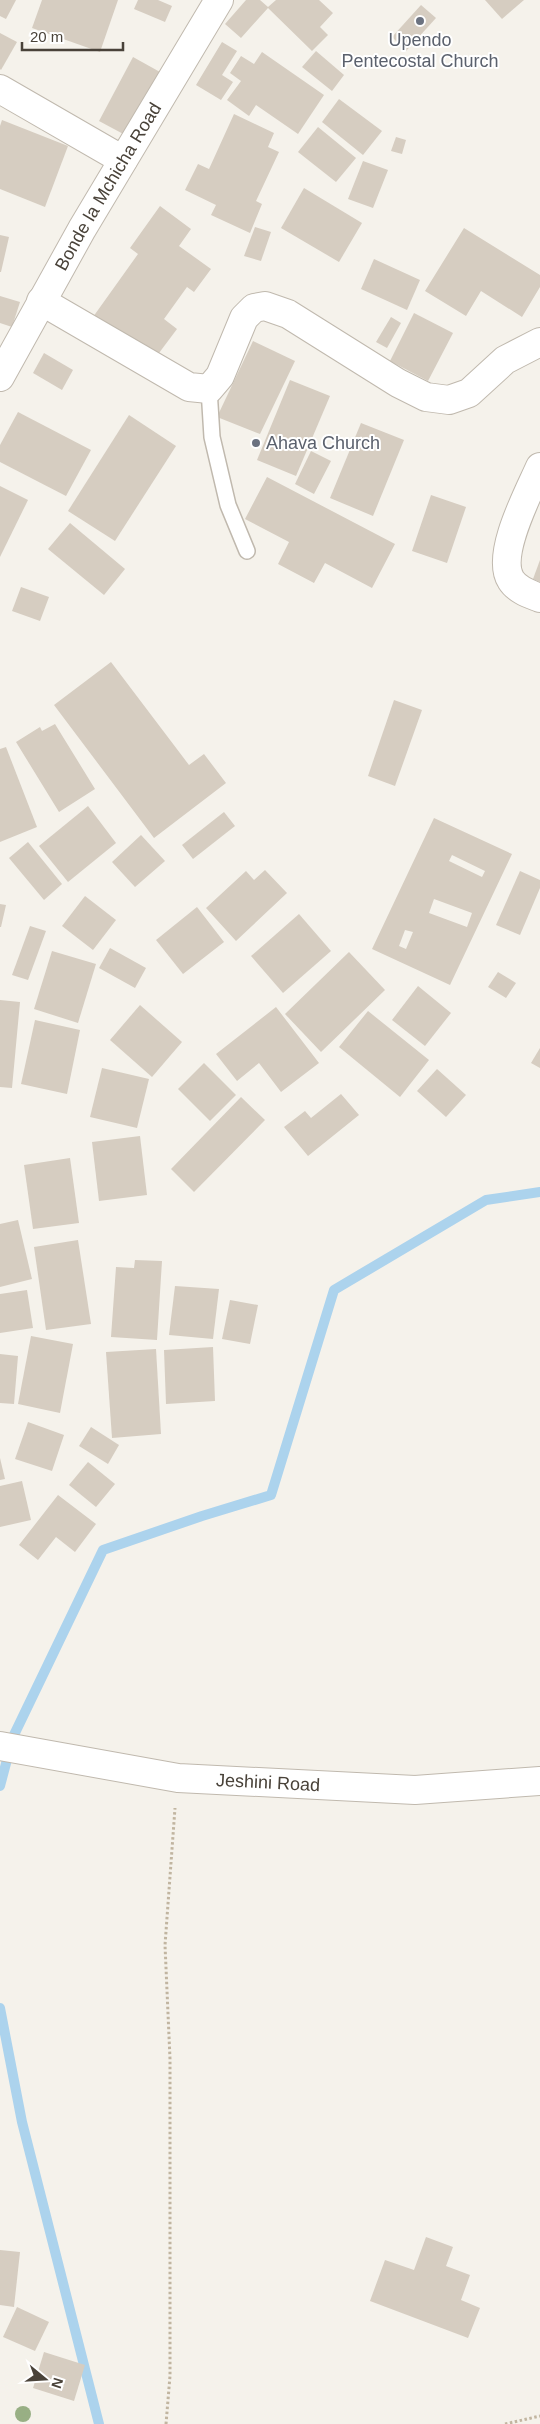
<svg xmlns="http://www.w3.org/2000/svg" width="540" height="2424" viewBox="0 0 540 2424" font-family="Arial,sans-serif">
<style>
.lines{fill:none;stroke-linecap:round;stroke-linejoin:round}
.stream{stroke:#acd3ed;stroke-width:10}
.building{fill:#d6cdc1;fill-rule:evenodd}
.service-casing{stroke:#c0b9ae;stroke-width:18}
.minor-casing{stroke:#c0b9ae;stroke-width:30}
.path{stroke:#c1b5a0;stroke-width:3;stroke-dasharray:2.5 2.5;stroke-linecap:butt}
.service{stroke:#fff;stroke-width:15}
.minor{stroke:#fff;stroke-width:28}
.tree{fill:#98af84}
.worship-dot{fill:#6b7280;stroke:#fff;stroke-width:2}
.labels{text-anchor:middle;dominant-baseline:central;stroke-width:4;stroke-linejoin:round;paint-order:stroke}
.worship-label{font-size:18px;fill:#5b616d;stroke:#fff}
.street-label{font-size:18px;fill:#494239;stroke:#fff}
</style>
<rect width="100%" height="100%" fill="#f5f2eb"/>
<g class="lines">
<g class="stream">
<polyline points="0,1786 13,1737 103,1550 202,1516 271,1495 334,1290 486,1200 540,1192"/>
<polyline points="0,2008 22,2122 99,2424"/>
</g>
</g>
<g class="building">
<polygon points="0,0 16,0 6,19 0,16"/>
<polygon points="42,0 118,0 100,52 32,28"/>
<polygon points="138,0 158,0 172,6 165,22 134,9"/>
<polygon points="246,0 260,0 268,7 276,0 319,0 333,13 320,27 328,35 312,51 268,8 241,38 225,24"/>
<polygon points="485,0 524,0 502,19"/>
<polygon points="421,5 436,18 406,51 392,37"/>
<polygon points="0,33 17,42 1,70 0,69"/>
<polygon points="222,42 237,51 222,75 233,82 221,100 196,85"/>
<polygon points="316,51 344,75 332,91 302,67"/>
<polygon points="262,52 324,95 298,134 256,105 249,116 227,100 241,81 230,73 241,56 254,64"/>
<polygon points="133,57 160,72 127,136 99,121"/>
<polygon points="339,99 382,131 363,155 322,122"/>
<polygon points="234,114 274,133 268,147 279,152 256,201 262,204 250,233 211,215 216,205 185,190 198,164 209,169"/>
<polygon points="2,120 68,146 45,207 0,189 0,126"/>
<polygon points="318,127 356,158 336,182 298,152"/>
<polygon points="396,137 406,140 402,154 391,151"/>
<polygon points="363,161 388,170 373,208 348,199"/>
<polygon points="304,188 362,223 339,262 281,228"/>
<polygon points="160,206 191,229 179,246 211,269 194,292 187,287 164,319 177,329 153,361 93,317 138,254 130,248"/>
<polygon points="255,227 271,232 261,261 244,256"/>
<polygon points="464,228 540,275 540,287 522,317 481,291 466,316 425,291"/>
<polygon points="0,235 9,237 1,272 0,272"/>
<polygon points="374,259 420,280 407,310 361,289"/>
<polygon points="0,296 20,302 12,327 0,323"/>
<polygon points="414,313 453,333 428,381 390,361"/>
<polygon points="391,317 401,323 387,348 376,342"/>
<polygon points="253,341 295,361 260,434 217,417"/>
<polygon points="44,353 73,370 62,390 33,373"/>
<polygon points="290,380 330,396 296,476 257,460"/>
<polygon points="18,412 91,450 66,496 0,462 0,445"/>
<polygon points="129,415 176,446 115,541 68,511"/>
<polygon points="361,423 404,440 373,516 330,498"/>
<polygon points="311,451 331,461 314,494 295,484"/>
<polygon points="267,477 395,544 372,588 325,563 314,583 278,564 289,542 245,519"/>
<polygon points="0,486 28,500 0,557"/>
<polygon points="431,495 466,507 447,563 412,551"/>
<polygon points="70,523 125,569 104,595 48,549"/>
<polygon points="540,560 540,582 533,579"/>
<polygon points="21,587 49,597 40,621 12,611"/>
<polygon points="111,662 189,765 204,754 226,783 154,838 54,705"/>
<polygon points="394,700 422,710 395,786 368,776"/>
<polygon points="55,724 95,789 59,812 16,742 40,727 42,731"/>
<polygon points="6,747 37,827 0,842 0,749"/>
<polygon points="88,806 116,843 68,882 39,846"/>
<polygon points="224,812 235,826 193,859 182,845"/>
<path d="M434 818 512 854 450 985 372 949ZM452 855 485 871 482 877 449 861ZM434 899 472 913 467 927 429 913ZM405 930 413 932 406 949 399 946Z"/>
<polygon points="141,835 165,861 135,887 112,862"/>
<polygon points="28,842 62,884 44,900 9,858"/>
<polygon points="265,870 287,893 236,941 206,908 246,871 254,880"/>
<polygon points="520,871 540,880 540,888 520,935 496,925"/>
<polygon points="85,896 116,920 93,950 62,926"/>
<polygon points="0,904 6,905 1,927 0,927"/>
<polygon points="197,907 224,942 183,974 156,940"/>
<polygon points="299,914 331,951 283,993 251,956"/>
<polygon points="30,926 46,931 28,980 12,975"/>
<polygon points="110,948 146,968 135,988 99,968"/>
<polygon points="52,951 96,964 78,1023 34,1009"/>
<polygon points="349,952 385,990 321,1052 285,1014"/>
<polygon points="498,972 516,983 506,998 488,987"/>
<polygon points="418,986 451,1013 425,1046 392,1020"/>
<polygon points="0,1000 20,1002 12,1088 0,1087"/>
<polygon points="140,1005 182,1042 152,1077 110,1040"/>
<polygon points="276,1007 319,1063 281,1092 259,1063 237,1081 216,1054"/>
<polygon points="368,1011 429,1060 400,1097 339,1047"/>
<polygon points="35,1020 80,1030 67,1094 21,1084"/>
<polygon points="540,1048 540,1068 531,1063"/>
<polygon points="204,1063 236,1095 210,1121 178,1089"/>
<polygon points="102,1068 149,1079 137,1128 90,1117"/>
<polygon points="437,1069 466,1095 446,1117 417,1091"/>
<polygon points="341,1094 359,1115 308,1156 284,1127 305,1111 311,1118"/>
<polygon points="241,1097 265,1120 194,1192 171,1169"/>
<polygon points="140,1136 147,1195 99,1201 92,1142"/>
<polygon points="70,1158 79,1223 33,1229 24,1165"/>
<polygon points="18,1220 32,1279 0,1287 0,1224"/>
<polygon points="78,1240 91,1324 46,1330 34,1247"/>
<polygon points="135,1260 162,1261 157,1340 111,1337 116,1267 134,1268"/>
<polygon points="175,1286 219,1289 213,1339 169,1335"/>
<polygon points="27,1290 33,1328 0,1333 0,1294"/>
<polygon points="230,1300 258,1305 250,1344 222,1339"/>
<polygon points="31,1336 73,1344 60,1413 18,1404"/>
<polygon points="213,1347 215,1401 166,1404 164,1350"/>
<polygon points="156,1349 161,1434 112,1438 106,1352"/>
<polygon points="0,1354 18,1356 14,1404 0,1403"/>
<polygon points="28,1422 64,1435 52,1471 15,1459"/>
<polygon points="91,1427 119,1445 108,1464 79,1446"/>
<polygon points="0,1458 5,1479 0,1480"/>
<polygon points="88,1462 115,1484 96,1507 69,1485"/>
<polygon points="22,1481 31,1520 0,1527 0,1486"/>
<polygon points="58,1495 96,1524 75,1552 56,1537 38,1560 19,1545"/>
<polygon points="426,2237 453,2247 446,2266 470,2275 461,2300 480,2308 468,2338 370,2301 385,2260 414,2270"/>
<polygon points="0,2250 20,2252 14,2307 0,2305"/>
<polygon points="17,2307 49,2322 35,2351 3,2337"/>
<polygon points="44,2352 85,2365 74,2401 33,2388"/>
</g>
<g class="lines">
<g class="service-casing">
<polyline id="service" points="209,389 212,437 228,505 247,551"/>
</g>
<g class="minor-casing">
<g id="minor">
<polyline points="0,89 123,160"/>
<polyline points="41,301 189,387 209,389 220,376 244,318 254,308 265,306 288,314 398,383 426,397 449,400 469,393 505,360 540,342"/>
<path id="s1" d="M0 377 82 229 219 0"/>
<path d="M540 467C529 492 495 555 511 580 517 590 530 594 540 598"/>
<path id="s2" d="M0 1746 178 1778 415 1790 540 1781"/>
</g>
</g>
<g class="path">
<polyline points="166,2424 170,2376 170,2059 165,1945 175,1808"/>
<polyline points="505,2424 540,2416"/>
</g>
<use href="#service" class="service"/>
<use href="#minor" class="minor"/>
</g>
<circle class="tree" cx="23" cy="2414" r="8"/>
<g class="worship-dot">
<circle cx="420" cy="21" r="5"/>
<circle cx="256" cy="443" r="5"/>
</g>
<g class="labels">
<g class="worship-label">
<text x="420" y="40">Upendo<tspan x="420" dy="21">Pentecostal Church</tspan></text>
<text x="266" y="443" text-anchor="start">Ahava Church</text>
</g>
<g class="street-label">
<text stroke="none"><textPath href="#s1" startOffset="219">Bonde la Mchicha Road</textPath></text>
<text stroke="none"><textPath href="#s2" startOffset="271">Jeshini Road</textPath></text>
</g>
</g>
<g transform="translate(45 2379) rotate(108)" stroke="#ffffff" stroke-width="4" paint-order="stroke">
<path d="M0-4L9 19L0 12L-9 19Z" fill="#494239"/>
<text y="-8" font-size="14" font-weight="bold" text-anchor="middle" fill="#494239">N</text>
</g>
<path d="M22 42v8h101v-8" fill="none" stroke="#494239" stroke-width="2.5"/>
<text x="30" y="42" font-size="15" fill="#494239" stroke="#ffffff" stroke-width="4" paint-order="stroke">20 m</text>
</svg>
